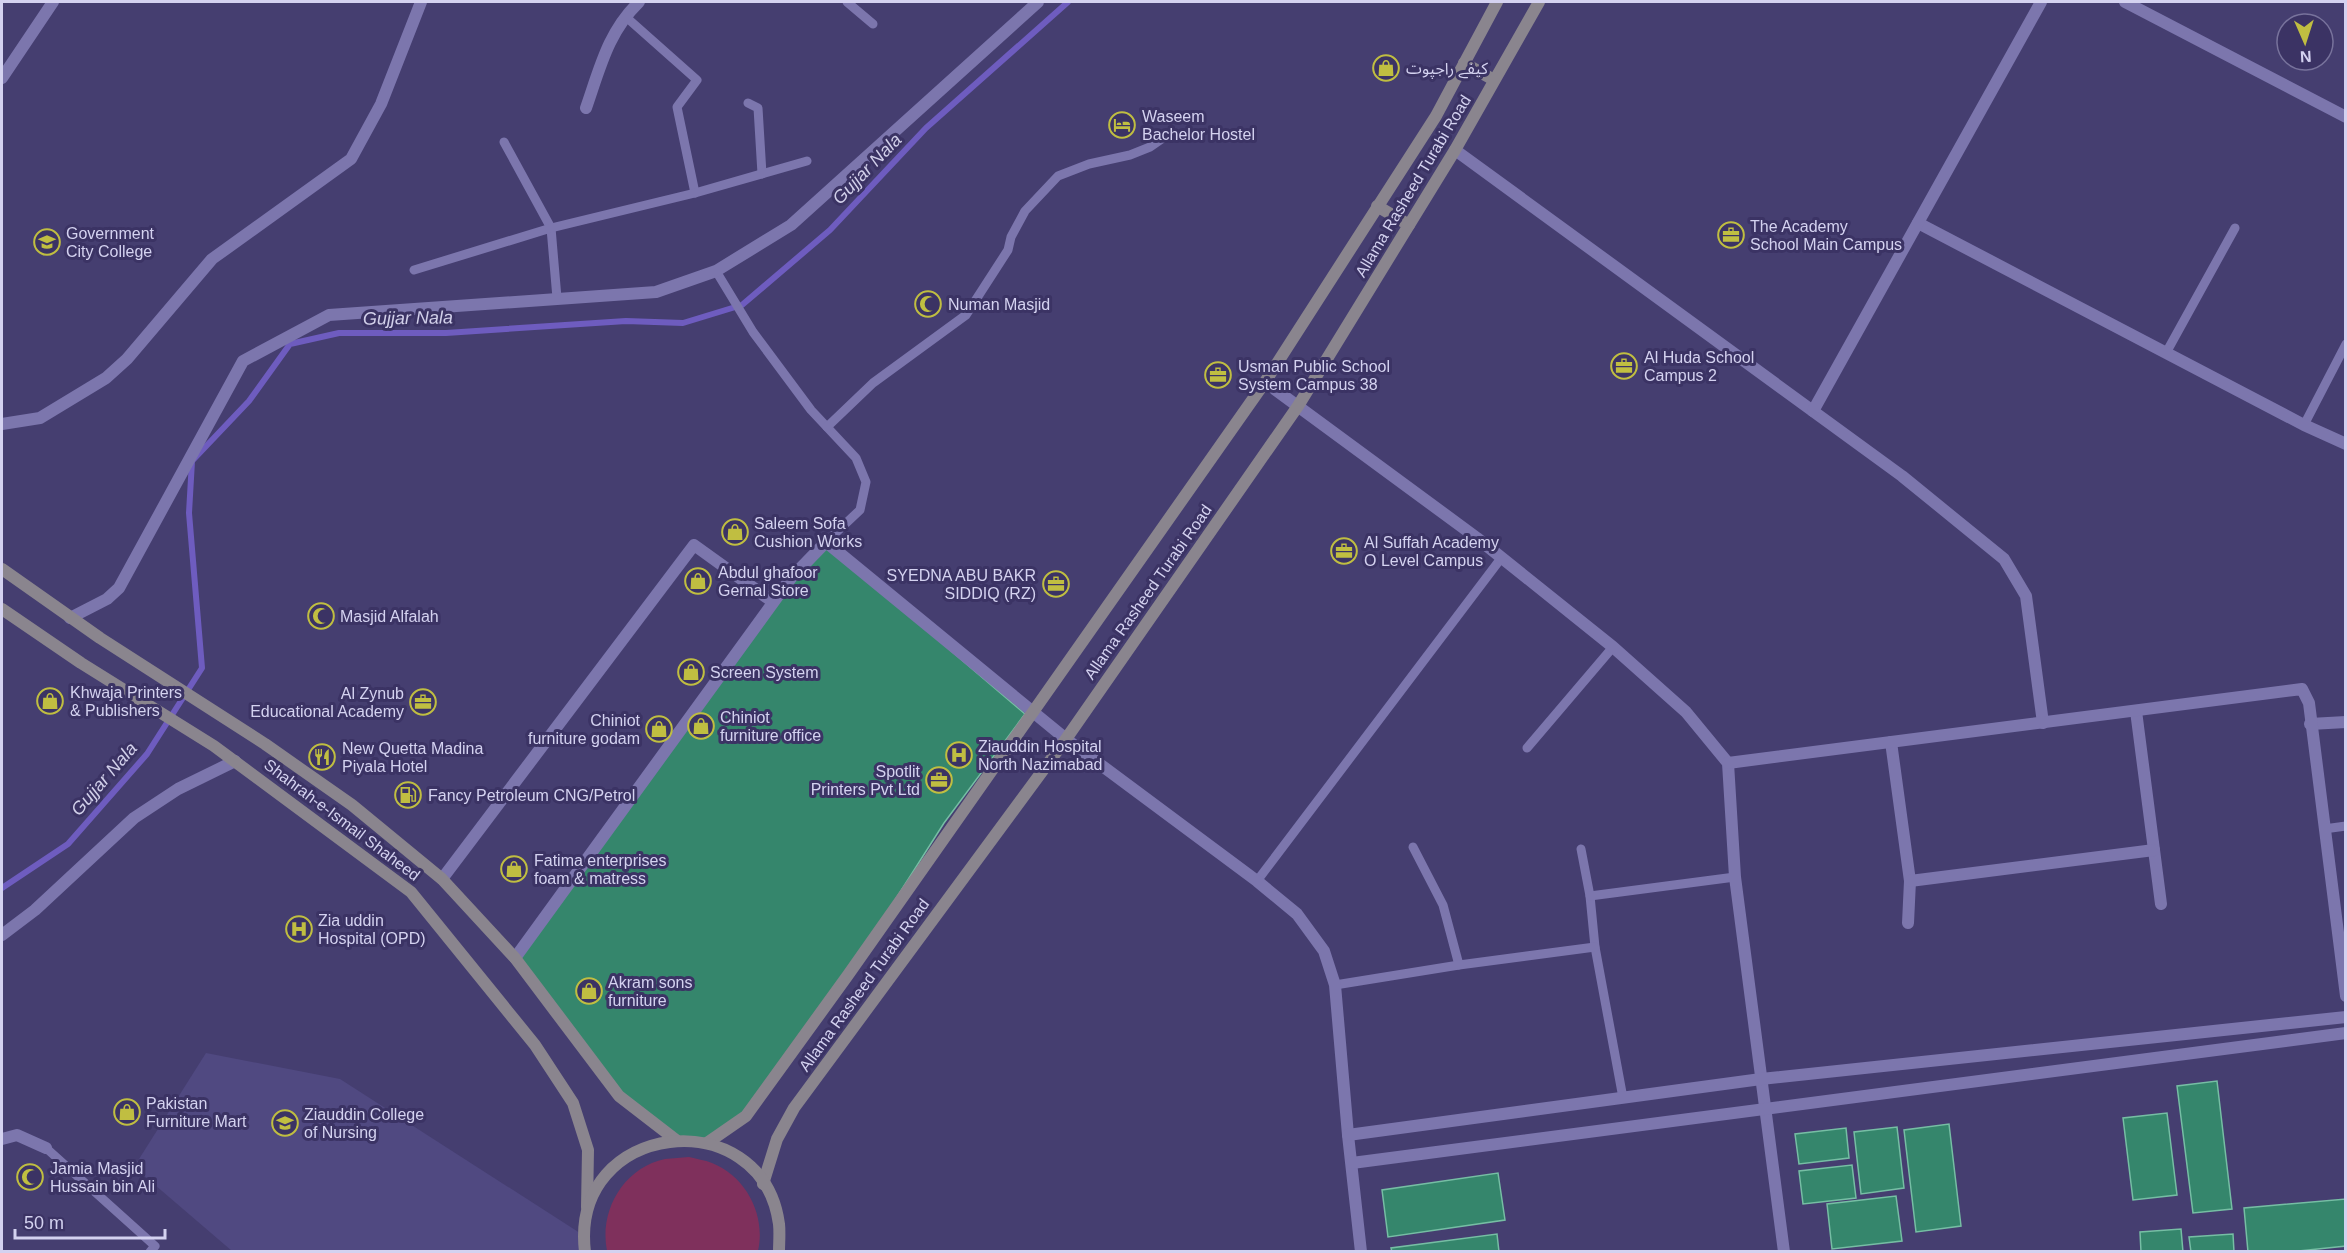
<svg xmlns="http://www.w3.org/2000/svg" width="2347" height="1253" viewBox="0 0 2347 1253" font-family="Arial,'Noto Sans Arabic',sans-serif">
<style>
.built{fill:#504981}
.green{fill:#7f305c}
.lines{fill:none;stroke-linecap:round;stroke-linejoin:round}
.stream{stroke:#6e5cbf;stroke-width:6}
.building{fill:#35866c;stroke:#76bea4;stroke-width:1.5}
.service{stroke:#7c76ad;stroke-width:9}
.minor{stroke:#7c76ad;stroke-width:12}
.secondary{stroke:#8a858e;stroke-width:12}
.labels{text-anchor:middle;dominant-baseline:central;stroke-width:6;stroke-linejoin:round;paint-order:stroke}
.poi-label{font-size:16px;fill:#d4d2f0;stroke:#3b3364;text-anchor:start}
.street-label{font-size:16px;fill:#d4d2f0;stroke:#3b3364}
.water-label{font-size:18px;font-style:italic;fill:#d1cfe9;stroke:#3b3364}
</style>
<rect width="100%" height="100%" fill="#453e70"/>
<polygon class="built" points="206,1053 340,1079 583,1235 585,1251 232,1251 134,1167"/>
<path class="green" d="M689 1157C696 1159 705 1160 712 1163 747 1177 766 1216 758 1251H607C599 1211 623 1168 665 1159 673 1158 681 1158 689 1157Z"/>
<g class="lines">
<polyline class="stream" points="2,888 68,844 147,754 202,668 189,513 192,461 249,401 290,344 339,333 446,333 626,321 683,323 742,305 830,230 926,128 1068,2"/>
</g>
<g class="building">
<polygon points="826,544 1025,714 944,823 883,919 746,1112 706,1140 676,1137 619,1095 517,958 807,564"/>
<polygon points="2217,1081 2232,1209 2193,1213 2177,1086"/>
<polygon points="2167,1113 2177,1195 2133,1200 2123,1118"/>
<polygon points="1949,1124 1961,1226 1916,1232 1904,1130"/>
<polygon points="1897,1127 1904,1188 1861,1194 1854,1132"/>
<polygon points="1846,1128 1849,1158 1799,1164 1795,1134"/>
<polygon points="1852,1165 1856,1198 1803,1204 1799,1171"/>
<polygon points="1498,1173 1505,1220 1388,1237 1382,1190"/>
<polygon points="1896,1196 1902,1241 1832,1249 1827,1204"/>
<polygon points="2346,1199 2346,1246 2289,1252 2248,1252 2244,1208"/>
<polygon points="2181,1229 2183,1252 2141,1252 2140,1232"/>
<polygon points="1497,1234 1499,1252 1392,1252 1391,1248"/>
<polygon points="2233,1234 2234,1252 2191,1252 2189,1237"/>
</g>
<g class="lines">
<g class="service">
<polyline points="847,2 873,24"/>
<polyline points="626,17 697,80 677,107 695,193"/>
<polyline points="748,103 758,108 762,174"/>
<polyline points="504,142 551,228 557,298"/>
<polyline points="414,270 551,228 695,193 807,161"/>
<polyline points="716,271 753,332 811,410 856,458 866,482 860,510 826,542"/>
<polyline points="2166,353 2235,228"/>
<polyline points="2304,425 2346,344"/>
<polyline points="827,427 873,383 966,315 1008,250 1011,237 1025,211 1058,176 1089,164 1130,155 1150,147 1163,138"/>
<polyline points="1527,748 1613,647"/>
<polyline points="2324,829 2346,826"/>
<polyline points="1413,847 1443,905 1459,965"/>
<polyline points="1581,849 1590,896 1595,947 1623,1098"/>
<polyline points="1257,881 1502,557"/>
<polyline points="1590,896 1735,877"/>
<polyline points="1335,985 1459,965 1595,947"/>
<polyline points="46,1148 155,1246 150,1252"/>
</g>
<g class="minor">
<polyline points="2125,2 2346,117"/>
<polyline points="2,78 53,2"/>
<path d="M586 108C600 68 608 32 639 2"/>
<polyline points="1455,150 1902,476 2004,559 2026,596 2043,723"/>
<polyline points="1918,223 2304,425 2346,444"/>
<polyline points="1265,382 1477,538 1613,647 1686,712 1728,763 1735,877 1784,1252"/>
<polyline points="1813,411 2041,2"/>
<polyline points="2,424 40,418 106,378 127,359 212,259 351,159 381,104 421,2"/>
<polyline points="70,618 107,599 119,588 243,361 329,315 656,292 716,271 791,225 1038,2"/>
<polyline points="2136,711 2161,904"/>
<polyline points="2310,724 2346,722"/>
<polyline points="1891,742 1910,881 1908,923"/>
<polyline points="1728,763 2302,689 2309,703 2346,996"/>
<polyline points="442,879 694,545 773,602"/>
<polyline points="1910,881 2154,850"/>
<polyline points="2,935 35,910 134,818 178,789 235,761"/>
<polyline points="515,958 791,578 826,542 1066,739 1257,881 1297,914 1324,951 1335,985 1348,1135 1361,1252"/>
<polyline points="1348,1135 1761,1079 2346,1017"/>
<polyline points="2,1139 17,1135 46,1148"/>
<polyline points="1352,1163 2346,1033"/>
</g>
<g class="secondary">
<polyline points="1464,63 1494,80"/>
<polyline points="1377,206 1409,225"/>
<polyline points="2,569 100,638 265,744 352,805 442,879 515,958 619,1096 676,1140"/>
<polyline points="2,609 81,663 214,746 411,892 535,1045 573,1103 588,1150 587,1207"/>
<polyline points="707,1143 746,1116 848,975 1265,382 1436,116 1497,2"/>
<polyline points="763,1184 777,1139 794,1108 1066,739 1298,406 1455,150 1539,2"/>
<path d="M585 1252C569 1120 762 1100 779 1224 780 1233 779 1243 779 1252"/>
</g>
</g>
<defs>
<g id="shop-ring" transform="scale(1.35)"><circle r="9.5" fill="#3b3364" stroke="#c0be41" stroke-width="1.5"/><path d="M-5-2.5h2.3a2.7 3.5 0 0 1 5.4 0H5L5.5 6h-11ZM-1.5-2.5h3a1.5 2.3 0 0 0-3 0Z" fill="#c0be41"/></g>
<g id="hotel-ring" transform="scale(1.35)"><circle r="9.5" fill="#3b3364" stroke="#c0be41" stroke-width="1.5"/><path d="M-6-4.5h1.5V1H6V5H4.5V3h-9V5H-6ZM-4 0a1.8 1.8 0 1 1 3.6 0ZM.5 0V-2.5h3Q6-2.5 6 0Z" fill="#c0be41"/></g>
<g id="office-ring" transform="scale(1.35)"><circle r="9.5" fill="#3b3364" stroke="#c0be41" stroke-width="1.5"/><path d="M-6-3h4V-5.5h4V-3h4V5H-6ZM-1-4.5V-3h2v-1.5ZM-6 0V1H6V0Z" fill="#c0be41"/></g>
<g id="university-ring" transform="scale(1.35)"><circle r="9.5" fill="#3b3364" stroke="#c0be41" stroke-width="1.5"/><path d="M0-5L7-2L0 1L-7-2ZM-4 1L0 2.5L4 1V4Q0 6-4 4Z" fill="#c0be41"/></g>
<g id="mosque-ring" transform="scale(1.35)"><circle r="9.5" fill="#3b3364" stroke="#c0be41" stroke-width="1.5"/><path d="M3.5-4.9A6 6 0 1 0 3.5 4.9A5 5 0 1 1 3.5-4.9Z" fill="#c0be41"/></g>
<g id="hospital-ring" transform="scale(1.35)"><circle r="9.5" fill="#3b3364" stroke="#c0be41" stroke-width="1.5"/><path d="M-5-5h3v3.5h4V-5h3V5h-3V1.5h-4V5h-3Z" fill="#c0be41"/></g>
<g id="restaurant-ring" transform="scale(1.35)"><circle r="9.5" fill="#3b3364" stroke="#c0be41" stroke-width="1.5"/><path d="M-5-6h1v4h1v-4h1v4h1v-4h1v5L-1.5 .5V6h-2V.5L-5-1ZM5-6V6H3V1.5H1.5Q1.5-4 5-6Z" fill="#c0be41"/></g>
<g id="fuel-ring" transform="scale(1.35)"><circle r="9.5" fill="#3b3364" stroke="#c0be41" stroke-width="1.5"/><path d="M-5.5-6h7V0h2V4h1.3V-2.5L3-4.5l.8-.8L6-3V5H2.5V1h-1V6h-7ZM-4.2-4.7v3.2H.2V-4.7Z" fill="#c0be41"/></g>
</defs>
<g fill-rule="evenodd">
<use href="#shop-ring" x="1386" y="68"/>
<use href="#hotel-ring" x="1122" y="125"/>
<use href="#office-ring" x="1731" y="235"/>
<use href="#university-ring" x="47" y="242"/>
<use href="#mosque-ring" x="928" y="304"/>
<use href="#office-ring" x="1624" y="366"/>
<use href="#office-ring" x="1218" y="375"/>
<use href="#shop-ring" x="735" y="532"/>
<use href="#office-ring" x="1344" y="551"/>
<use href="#shop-ring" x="698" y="581"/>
<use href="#office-ring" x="1056" y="584"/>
<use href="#mosque-ring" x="321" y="616"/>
<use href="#shop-ring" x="691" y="672"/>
<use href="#shop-ring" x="50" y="701"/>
<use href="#office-ring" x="423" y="702"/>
<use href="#shop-ring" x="701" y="726"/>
<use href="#shop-ring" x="659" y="729"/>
<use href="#hospital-ring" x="959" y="755"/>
<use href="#restaurant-ring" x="322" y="757"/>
<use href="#office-ring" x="939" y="780"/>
<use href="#fuel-ring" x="408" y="795"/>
<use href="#shop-ring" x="514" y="869"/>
<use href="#hospital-ring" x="299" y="929"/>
<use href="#shop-ring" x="589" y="991"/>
<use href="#shop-ring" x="127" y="1112"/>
<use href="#university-ring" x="285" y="1123"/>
<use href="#mosque-ring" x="30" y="1177"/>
</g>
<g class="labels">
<g class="poi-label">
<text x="1406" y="68">کیفے راجپوت</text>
<text x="1142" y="116">Waseem<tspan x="1142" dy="18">Bachelor Hostel</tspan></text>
<text x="1750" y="226">The Academy<tspan x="1750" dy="18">School Main Campus</tspan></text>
<text x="66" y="233">Government<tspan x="66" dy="18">City College</tspan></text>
<text x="948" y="304">Numan Masjid</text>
<text x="1644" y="357">Al Huda School<tspan x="1644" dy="18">Campus 2</tspan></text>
<text x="1238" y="366">Usman Public School<tspan x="1238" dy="18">System Campus 38</tspan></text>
<text x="754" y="523">Saleem Sofa<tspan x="754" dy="18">Cushion Works</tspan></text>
<text x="1364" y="542">Al Suffah Academy<tspan x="1364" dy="18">O Level Campus</tspan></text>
<text x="718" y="572">Abdul ghafoor<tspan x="718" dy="18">Gernal Store</tspan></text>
<text x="1036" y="575" text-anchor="end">SYEDNA ABU BAKR<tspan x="1036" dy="18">SIDDIQ (RZ)</tspan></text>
<text x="340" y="616">Masjid Alfalah</text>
<text x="710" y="672">Screen System</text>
<text x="70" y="692">Khwaja Printers<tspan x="70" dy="18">&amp; Publishers</tspan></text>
<text x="404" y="693" text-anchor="end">Al Zynub<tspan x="404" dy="18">Educational Academy</tspan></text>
<text x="720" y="717">Chiniot<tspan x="720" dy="18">furniture office</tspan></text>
<text x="640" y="720" text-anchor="end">Chiniot<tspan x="640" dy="18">furniture godam</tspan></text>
<text x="978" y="746">Ziauddin Hospital<tspan x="978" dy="18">North Nazimabad</tspan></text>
<text x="342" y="748">New Quetta Madina<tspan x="342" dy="18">Piyala Hotel</tspan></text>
<text x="920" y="771" text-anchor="end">Spotlit<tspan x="920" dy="18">Printers Pvt Ltd</tspan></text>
<text x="428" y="795">Fancy Petroleum CNG/Petrol</text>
<text x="534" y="860">Fatima enterprises<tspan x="534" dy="18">foam &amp; matress</tspan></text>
<text x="318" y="920">Zia uddin<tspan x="318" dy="18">Hospital (OPD)</tspan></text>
<text x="608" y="982">Akram sons<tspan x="608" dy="18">furniture</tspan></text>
<text x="146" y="1103">Pakistan<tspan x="146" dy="18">Furniture Mart</tspan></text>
<text x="304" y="1114">Ziauddin College<tspan x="304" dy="18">of Nursing</tspan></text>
<text x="50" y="1168">Jamia Masjid<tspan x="50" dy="18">Hussain bin Ali</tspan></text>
</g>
<g class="street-label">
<text transform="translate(1413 186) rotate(-59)">Allama Rasheed Turabi Road</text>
<text transform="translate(1148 592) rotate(-55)">Allama Rasheed Turabi Road</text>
<text transform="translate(342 820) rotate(37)">Shahrah-e-Ismail Shaheed</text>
<text transform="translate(864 985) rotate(-54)">Allama Rasheed Turabi Road</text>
</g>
<g class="water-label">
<text transform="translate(867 169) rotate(-46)">Gujjar Nala</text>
<text transform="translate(408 318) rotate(-1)">Gujjar Nala</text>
<text transform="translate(104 779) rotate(-49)">Gujjar Nala</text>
</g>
</g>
<rect width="2347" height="1253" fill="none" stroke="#d4d2f0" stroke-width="6"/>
<g transform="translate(2305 42) rotate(177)"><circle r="28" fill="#3b3364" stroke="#78739c" stroke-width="1.5"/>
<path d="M0-4.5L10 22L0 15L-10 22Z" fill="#c0be41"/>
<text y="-9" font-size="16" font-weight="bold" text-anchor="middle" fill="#d4d2f0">N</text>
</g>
<path d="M15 1229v9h150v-9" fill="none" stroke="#d4d2f0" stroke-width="3"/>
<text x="24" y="1229" font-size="18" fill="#d4d2f0" stroke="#3b3364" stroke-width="4.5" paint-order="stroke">50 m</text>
</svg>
